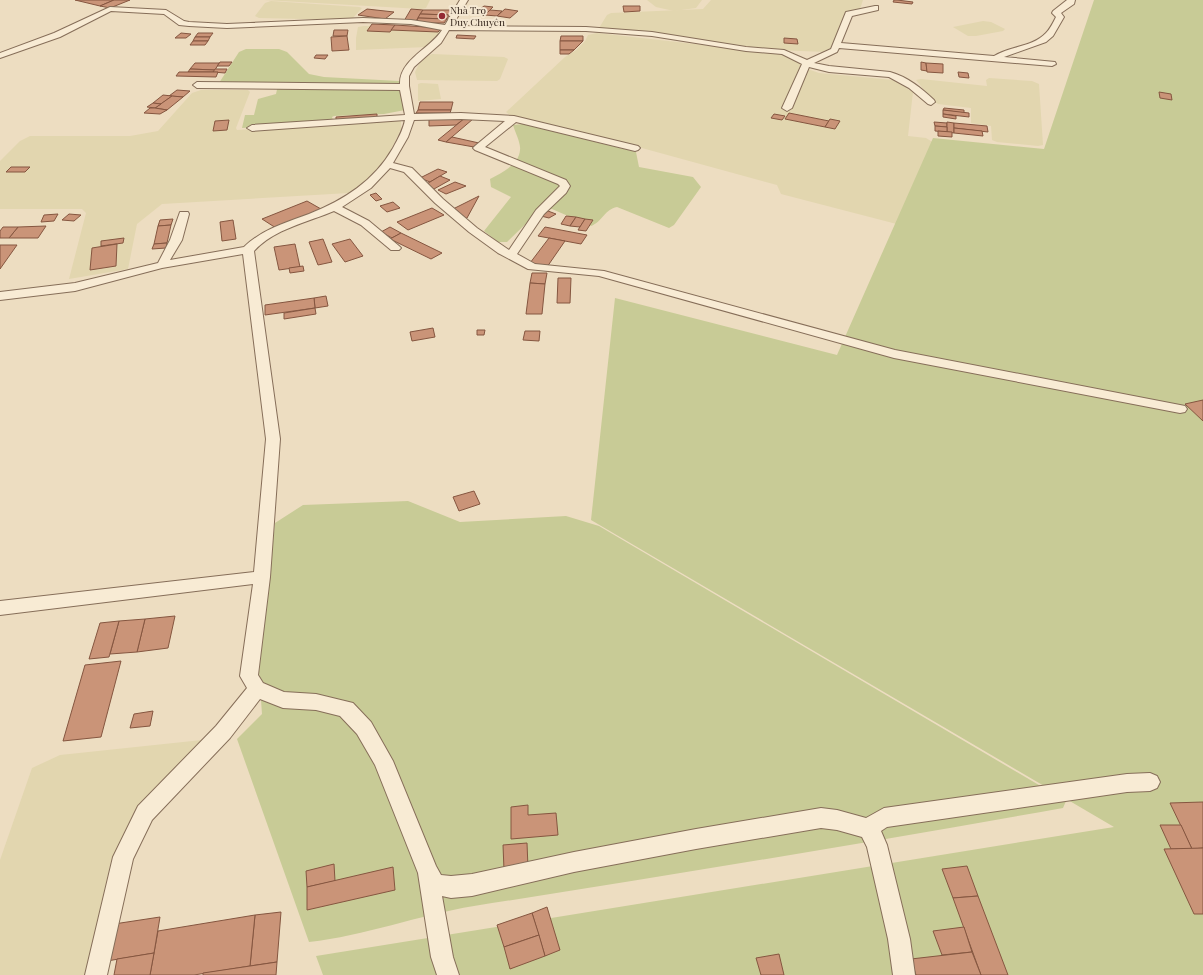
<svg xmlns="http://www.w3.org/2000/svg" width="1203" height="975" viewBox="0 0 1203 975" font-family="'Playfair Display',serif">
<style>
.farmland{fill:#e2d6af}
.green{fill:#c8cb96}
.building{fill:#ca9478;stroke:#855640}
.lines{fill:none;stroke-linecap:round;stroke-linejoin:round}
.street-casing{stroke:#866e59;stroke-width:2}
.street{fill:#f8ebd4;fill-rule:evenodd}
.poi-dot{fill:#942a33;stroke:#f4e7d1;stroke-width:1.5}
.labels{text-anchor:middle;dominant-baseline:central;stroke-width:4;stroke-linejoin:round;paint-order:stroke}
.far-poi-label{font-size:10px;fill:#36271d;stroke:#f4e7d1;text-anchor:start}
</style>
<rect width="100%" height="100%" fill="#edddc1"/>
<g class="farmland">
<polygon points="264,0 430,0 426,8 421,9"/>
<polygon points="647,0 702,0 696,8 674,11 656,7"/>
<polygon points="711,0 863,0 860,9 850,11 831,50 826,52 746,49 688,38 599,28 607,15 611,13 703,9"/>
<polygon points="271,1 359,7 362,8 351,20 346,20 259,18 255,16 265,3"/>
<polygon points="983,21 991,22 1005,29 1003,31 976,36 968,36 953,27"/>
<polygon points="364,26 441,29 443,31 427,47 356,50 356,38 358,27"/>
<polygon points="597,33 783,54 801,62 802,67 819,73 893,80 900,84 913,92 908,136 926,138 947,151 912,228 781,194 777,185 620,142 511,116 506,112 565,57 576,50 585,41 588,35"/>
<polygon points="432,54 504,57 508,59 500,79 497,81 417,80 415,72 422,58"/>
<polygon points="989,78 1032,81 1039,84 1043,145 1038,146 997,142 992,140 991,126 971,123 971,108 938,104 933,101 916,80 921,79 987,86 986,80"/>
<polygon points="421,83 438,84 441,99 418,101 418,84"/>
<polygon points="201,90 248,90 250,92 236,128 237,130 395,119 401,121 401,129 381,170 362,189 349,193 162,204 137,224 128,269 69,279 86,213 82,209 0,209 0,161 20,141 30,136 130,136 158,131 192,93"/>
<polygon points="202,740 199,750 144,805 124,834 111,861 85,975 0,975 0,860 32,768 60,755"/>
</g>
<g class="green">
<polygon points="1094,0 1203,0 1203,975 323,975 316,956 1114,827 591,520 615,298 837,355 933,138 1044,149"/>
<polygon points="246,49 279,49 287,52 309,74 324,77 399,81 402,82 405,110 384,114 334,116 332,117 333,120 331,121 242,128 245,115 254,115 258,99 276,94 278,85 219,83 239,52"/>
<path d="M523 124 636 152 639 167 693 177 701 187 674 225 669 228 617 207C605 209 602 222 591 226L552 209 540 210 507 242H498L484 231 511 197 491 187 490 179C501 173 519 165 520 150 521 143 515 132 513 125Z"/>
<path d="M408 501 460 522 566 516 599 526 1066 801 1063 808C867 843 671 875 474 906 418 915 365 936 309 942L237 739 262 714 259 672 275 523 303 505Z"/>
</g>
<g class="building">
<polygon points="75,0 114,0 100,6"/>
<polygon points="114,0 130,0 110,8 100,6"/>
<polygon points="894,0 897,0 913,2 912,4 893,2"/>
<polygon points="484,6 493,7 485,15 475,13"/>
<polygon points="623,6 640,6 640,11 624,12"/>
<polygon points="367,9 394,12 385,19 358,15"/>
<polygon points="411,9 423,10 416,21 404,21"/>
<polygon points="505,9 518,11 510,18 497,16"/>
<polygon points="423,10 451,10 449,15 420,14"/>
<polygon points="490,10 502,11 497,16 485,15"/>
<polygon points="420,14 449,15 447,19 418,18"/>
<polygon points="418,18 447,19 444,23 416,23"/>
<polygon points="372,24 395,25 390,32 367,31"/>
<polygon points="395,25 442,28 438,32 391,30"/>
<polygon points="334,30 348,30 347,36 333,36"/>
<polygon points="181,33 191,34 186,38 175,38"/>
<polygon points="198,33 213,33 210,37 195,37"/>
<polygon points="457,35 476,36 474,39 456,38"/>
<polygon points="347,36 349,50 332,51 331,37"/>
<polygon points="561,36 583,36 583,41 560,41"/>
<polygon points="195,37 210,37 208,41 193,41"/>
<polygon points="784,38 797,39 798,44 784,43"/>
<polygon points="193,41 208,41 205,45 190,45"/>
<polygon points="560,41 583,41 574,50 560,50"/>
<polygon points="560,50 574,50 569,54 560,54"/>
<polygon points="316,55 328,55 325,59 314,58"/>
<polygon points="220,62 232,62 229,66 217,66"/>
<polygon points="921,62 926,63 927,71 921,70"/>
<polygon points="195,63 219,63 215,70 190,69"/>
<polygon points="926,63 943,64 943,73 927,72"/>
<polygon points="190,69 215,70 213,72 188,72"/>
<polygon points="215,69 227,69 225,73 213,72"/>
<polygon points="179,72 218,72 216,77 176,76"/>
<polygon points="958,72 968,73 969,78 959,77"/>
<polygon points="177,90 190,91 183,97 169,96"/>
<polygon points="1159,92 1171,94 1172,100 1160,98"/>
<polygon points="163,95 172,96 161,104 153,103"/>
<polygon points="172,96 183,97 167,110 155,108"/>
<polygon points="420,102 453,102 451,110 418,110"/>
<polygon points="153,103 161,104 155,108 147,107"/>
<polygon points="150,108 155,108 167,110 160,114 144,113"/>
<polygon points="944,108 964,110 964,113 943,110"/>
<polygon points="418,110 451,110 450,113 416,113"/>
<polygon points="943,110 969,113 969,117 943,114"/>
<polygon points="789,113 829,121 825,127 785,119"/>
<polygon points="377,114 377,119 336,122 336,117"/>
<polygon points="774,114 785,116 782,120 771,118"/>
<polygon points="943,114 956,116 956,119 943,117"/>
<polygon points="465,118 456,125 429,126 429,119"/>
<polygon points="465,118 473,119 446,142 438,140"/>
<polygon points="830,119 840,121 835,129 825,127"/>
<polygon points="229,120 227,130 213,131 215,121"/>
<polygon points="934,122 947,123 947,127 935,126"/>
<polygon points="947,122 954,123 954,133 947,132"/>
<polygon points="954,123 987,126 988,132 954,128"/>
<polygon points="935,126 947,127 947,132 935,131"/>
<polygon points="954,128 982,131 983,136 954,133"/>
<polygon points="938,131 952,132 952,137 938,136"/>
<polygon points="452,137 479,143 474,147 446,142"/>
<polygon points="11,167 30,167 25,172 6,172"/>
<polygon points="438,169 447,172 430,182 420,178"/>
<polygon points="440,176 450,180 434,189 425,185"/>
<polygon points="455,182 466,186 446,194 438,190"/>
<polygon points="376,193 382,199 376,201 370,195"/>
<polygon points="479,196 467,218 465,219 453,209"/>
<polygon points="307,201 321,209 276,228 262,219"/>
<polygon points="393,202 400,208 387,212 380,206"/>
<polygon points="432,208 444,215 408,230 397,222"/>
<polygon points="548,211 556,214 549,218 541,216"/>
<polygon points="58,214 54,221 41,222 44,215"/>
<polygon points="69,214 81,215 74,221 62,220"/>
<polygon points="566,216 576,217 570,226 561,224"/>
<polygon points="576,217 585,219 580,227 570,226"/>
<polygon points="173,219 171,225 158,226 160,220"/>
<polygon points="585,219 593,220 586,231 578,230"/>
<polygon points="233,220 236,239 222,241 220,222"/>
<polygon points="171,225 167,243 154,244 158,226"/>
<polygon points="46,226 38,238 9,238 18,227"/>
<polygon points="3,227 18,227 9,238 0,238 0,231"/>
<polygon points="390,227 401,233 392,238 381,232"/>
<polygon points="545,227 587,235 581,244 538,236"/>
<polygon points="401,233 442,253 431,259 390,239"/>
<polygon points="124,238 123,243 101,246 101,241"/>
<polygon points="549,238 565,241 547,267 530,263"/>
<polygon points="323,239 332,262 318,265 309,242"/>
<polygon points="350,239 363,256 345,262 332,244"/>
<polygon points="167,243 166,248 152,249 154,244"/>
<polygon points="117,244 116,266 90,270 92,248"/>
<polygon points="295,244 300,267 279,270 274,247"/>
<polygon points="0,245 17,245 0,269"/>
<polygon points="303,266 304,271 290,273 289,268"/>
<polygon points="532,273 547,273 545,284 530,283"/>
<polygon points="558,278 571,278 570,303 557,303"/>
<polygon points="530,283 545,284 542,314 526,314"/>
<polygon points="326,296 328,306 315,308 314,298"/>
<polygon points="314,298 315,308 265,315 265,305"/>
<polygon points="315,308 316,314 284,319 284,313"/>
<polygon points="433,328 435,337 412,341 410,332"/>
<polygon points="477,330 485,330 484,335 477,335"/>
<polygon points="525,331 540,331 539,341 523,340"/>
<polygon points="1203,400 1203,421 1185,404"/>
<polygon points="474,491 480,504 459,511 453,497"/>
<polygon points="175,616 168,648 137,652 145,619"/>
<polygon points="145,619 137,652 110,654 119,621"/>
<polygon points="119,621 109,657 89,659 100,623"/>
<polygon points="121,661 101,737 63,741 85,665"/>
<polygon points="153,711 150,726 130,728 134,714"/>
<polygon points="1203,802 1203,848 1192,849 1170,803"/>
<polygon points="528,805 528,815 556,813 558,835 511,839 511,807"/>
<polygon points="1160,825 1181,825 1192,849 1171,849"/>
<polygon points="527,843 528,868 504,870 503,845"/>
<polygon points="1203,848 1203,914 1194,914 1164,849"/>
<polygon points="334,864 335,881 307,887 306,871"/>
<polygon points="967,866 978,896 953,898 942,869"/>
<polygon points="393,867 395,890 307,910 307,887"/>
<polygon points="978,896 1008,975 981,975 953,898"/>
<polygon points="547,907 560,950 545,956 532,913"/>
<polygon points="281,912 277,962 250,966 255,915"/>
<polygon points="532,913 539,935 504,947 497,925"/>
<polygon points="255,915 250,966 194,975 150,975 158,931"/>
<polygon points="160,917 154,953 107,961 114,924"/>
<polygon points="964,927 972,952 942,955 933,931"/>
<polygon points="539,935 545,956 510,969 504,947"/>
<polygon points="972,952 981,975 916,975 911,959"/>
<polygon points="154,953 150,975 114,975 117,959"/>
<polygon points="779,954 784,975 761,975 756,958"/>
<polygon points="277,962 276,975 203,975 203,973"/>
</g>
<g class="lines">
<g class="street-casing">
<path id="street" d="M460 0H468L452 26 586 27 652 32 746 47 784 50 807 60 831 49 846 12 875 6H878V10L852 16 841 43 994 56C1010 46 1033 47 1046 33 1050 29 1053 23 1056 17L1052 13 1053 11 1067 0H1075L1074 4 1061 13 1064 17 1053 36 1046 42 1004 57 1055 62 1056 64 1052 66 839 48 837 52 814 63 829 66 890 72C908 77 921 88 934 100L935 102 931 105 928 104 909 88 889 77 829 72 809 67 792 108 787 111 782 108 802 64 782 54 746 51 652 36 586 31 449 30 441 43 414 67 409 76V86L414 114 461 113 514 116 638 146 640 148 638 150 635 151 516 122 485 147 566 180 570 186 566 193 544 214 517 254 535 264 604 271 895 350 1180 405 1185 406 1187 409 1185 412 1180 413 894 358 599 276 528 269 498 253 469 232 435 203 404 172 390 168 371 188 342 207 369 221 399 246 401 248 399 250H391L361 225 334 211C308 222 274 229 254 251L280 439 270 577 258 675 263 683 284 692 316 694 353 703 371 722 393 761 436 866 441 875 451 876 472 874 574 852 696 829 821 808 837 810 866 818 884 808 1127 774 1150 773 1157 776 1160 782 1157 788 1150 791 1127 792 887 827 881 831 887 845 910 939 915 975H893L888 939 867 847 862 837 837 830 821 828 696 849 574 872 472 896 451 898 442 896 453 957 459 975H437L431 957 418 873 375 765 357 734 340 716 316 710 283 708 260 699 230 738 152 820 133 859 107 975H85L113 857 138 806 216 726 247 688 240 676 253 584 0 615V601L254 572 266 439 243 254 162 268 75 291 0 300V292L75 283 158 263 170 240 180 212H188L189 214 182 240 170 260 244 247C261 230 287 222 309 214 344 200 374 181 393 148 398 139 403 130 405 120L252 131 247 128 252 125 405 115 400 90 197 88 193 85 197 82 400 84C399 60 431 48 442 30L411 24 363 22 227 28 189 26 179 25 164 14 111 11 60 37 0 58V53L54 33 110 7 166 10 184 21 189 22 227 24 363 18 411 20 445 25ZM461 119 505 121 475 146 473 148 475 150 558 184 560 186 536 210 509 250 477 228 443 199 412 168 393 163 408 137 414 120Z"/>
</g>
<use href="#street" class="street"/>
</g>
<circle class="poi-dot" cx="442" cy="16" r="4"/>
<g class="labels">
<g class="far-poi-label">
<text x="450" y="10">Nhà Trọ<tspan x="450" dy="12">Duy Chuyên</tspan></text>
</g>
</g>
</svg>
